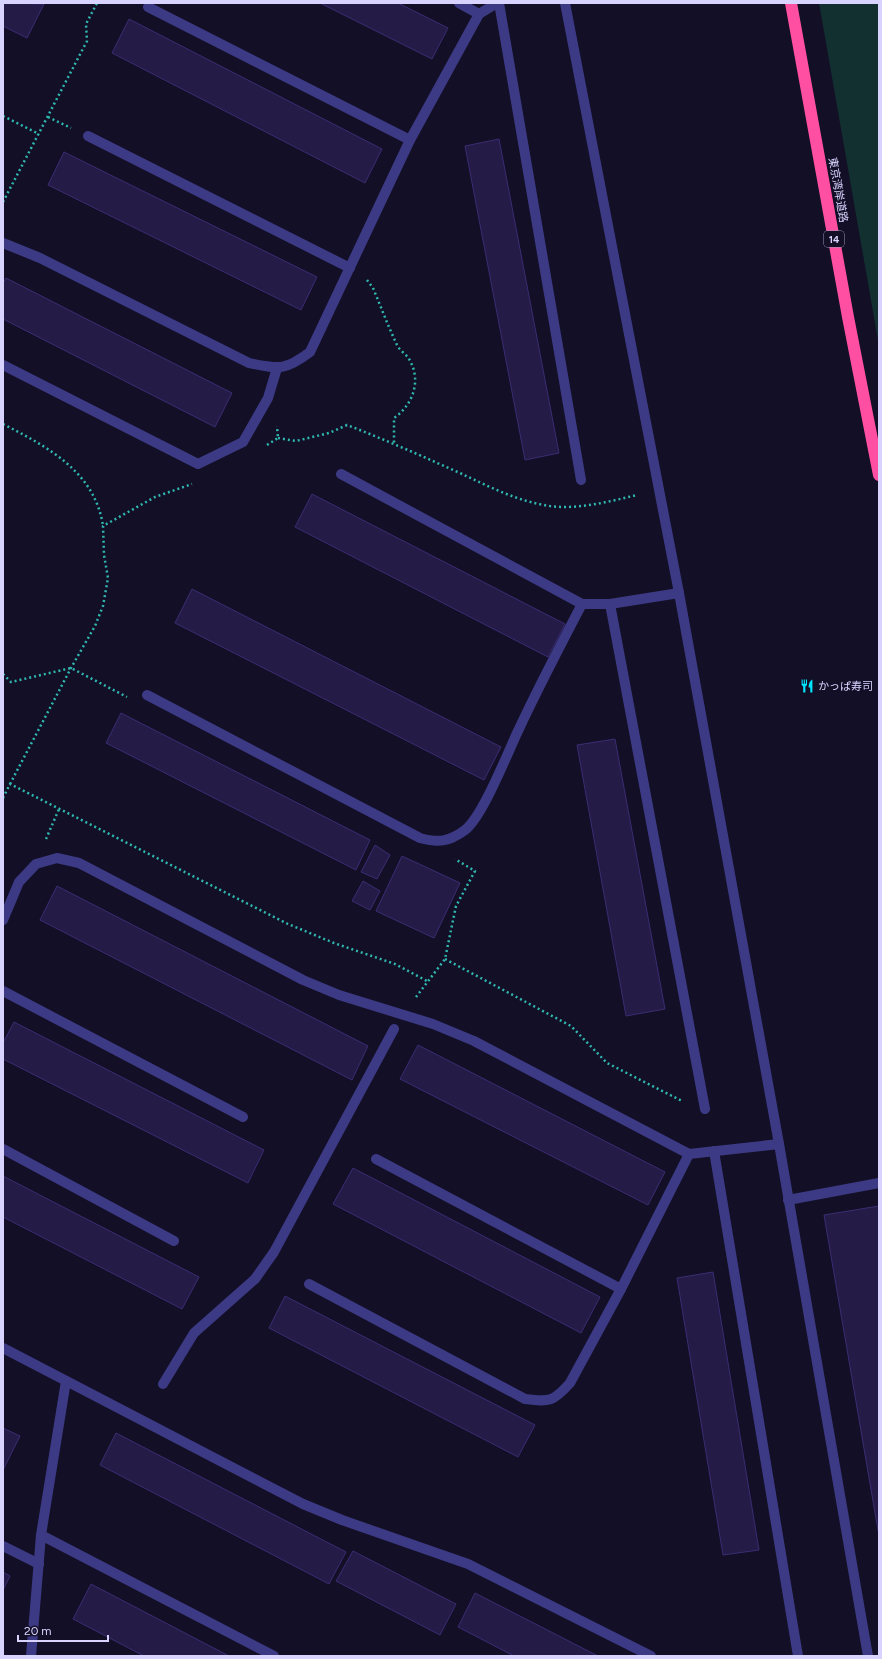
<svg xmlns="http://www.w3.org/2000/svg" width="882" height="1659" viewBox="0 0 882 1659" font-family="Figtree,'Noto Sans JP',sans-serif">
<style>
.green{fill:#12302f}
.building{fill:#241b47;stroke:#3b2d73}
.lines{fill:none;stroke-linecap:round;stroke-linejoin:round}
.path{stroke:#2fb8b0;stroke-width:2.5;stroke-dasharray:2 3;stroke-linecap:butt}
.minor{stroke:#3d3a85;stroke-width:10}
.highway{stroke:#ff4fa3;stroke-width:12}
.labels{text-anchor:middle;dominant-baseline:central;stroke-width:4;stroke-linejoin:round;paint-order:stroke}
.shield{fill:#130f26;stroke:#9e99be;stroke-width:1}
.shield-label{font-size:10px;font-weight:bold;fill:#d9d4ff}
.street-label{font-size:11px;fill:#d9d4ff;stroke:#130f26}
.poi-label{font-size:11px;fill:#d9d4ff;stroke:#130f26;text-anchor:start}
</style>
<rect width="100%" height="100%" fill="#130f26"/>
<polygon class="green" points="819,3 879,3 879,346"/>
<g class="building">
<polygon points="3,3 44,4 27,38 3,26"/>
<polygon points="320,3 398,3 448,28 432,59"/>
<polygon points="129,19 382,149 365,183 112,53"/>
<polygon points="499,139 559,453 525,460 465,146"/>
<polygon points="64,152 317,277 301,310 48,185"/>
<polygon points="6,278 232,393 215,427 3,319 3,283"/>
<polygon points="312,494 565,624 548,657 295,527"/>
<polygon points="192,589 501,747 484,780 175,623"/>
<polygon points="121,713 370,840 356,870 106,743"/>
<polygon points="615,739 665,1009 626,1016 577,745"/>
<polygon points="375,845 390,855 377,879 361,872"/>
<polygon points="402,856 460,883 434,938 376,911"/>
<polygon points="363,881 380,891 370,910 352,901"/>
<polygon points="57,886 368,1046 352,1080 40,920"/>
<polygon points="14,1022 264,1150 248,1183 3,1059 3,1043"/>
<polygon points="418,1045 665,1172 648,1205 400,1079"/>
<polygon points="353,1168 600,1297 581,1333 333,1204"/>
<polygon points="3,1176 199,1277 182,1309 3,1217"/>
<polygon points="879,1206 879,1536 824,1215"/>
<polygon points="713,1272 759,1550 723,1555 677,1278"/>
<polygon points="285,1296 535,1425 518,1457 269,1328"/>
<polygon points="3,1428 20,1436 3,1470"/>
<polygon points="116,1433 346,1552 329,1584 100,1465"/>
<polygon points="353,1551 456,1604 440,1635 336,1581"/>
<polygon points="3,1572 10,1576 3,1590"/>
<polygon points="91,1584 229,1656 144,1656 73,1619"/>
<polygon points="475,1593 598,1656 514,1656 458,1627"/>
</g>
<g class="lines">
<g class="path">
<polyline points="3,116 39,134"/>
<polyline points="48,117 71,128"/>
<polyline points="3,202 87,41 86,24 97,3"/>
<path d="M367 280 373 288C381 307 388 326 397 345 400 351 406 354 409 359 422 380 413 405 394 418V444"/>
<path d="M3 424C48 447 95 472 103 526"/>
<path d="M278 438 296 441 329 433 347 425C386 440 424 457 462 474 488 486 515 500 544 505 574 511 607 502 637 495"/>
<polyline points="267,445 278,438 277,426"/>
<polyline points="3,674 11,682 71,668 127,697"/>
<polyline points="10,784 71,668 95,626 103,606 108,578 104,555 103,526 155,497 192,484"/>
<polyline points="3,798 10,784 288,924 334,943 395,964 427,981"/>
<polyline points="46,839 59,809"/>
<polyline points="445,959 571,1026 607,1063 682,1101"/>
<polyline points="416,997 445,959 456,906 475,871 455,859"/>
</g>
<g class="minor">
<polyline points="459,3 479,14"/>
<polyline points="499,3 581,480"/>
<polyline points="565,3 679,593 779,1144 868,1656"/>
<polyline points="148,7 410,140"/>
<polyline points="88,136 350,268"/>
<path d="M3 243 40 258 249 363C279 369 285 371 310 352L410 140 479 14 497 3"/>
<polyline points="3,365 198,464 243,442 268,398 277,368"/>
<polyline points="341,474 582,604 610,604 679,593"/>
<polyline points="610,604 705,1109"/>
<path d="M147 695 420 838C438 843 449 842 465 830 483 816 507 754 518 731 538 688 560 646 582 604"/>
<polyline points="3,920 19,882 36,864 57,858 79,863 303,980 339,995 433,1024 474,1041 689,1154 779,1144"/>
<polyline points="3,991 243,1117"/>
<polyline points="3,1149 174,1241"/>
<polyline points="714,1151 798,1656"/>
<polyline points="376,1159 621,1289"/>
<polyline points="788,1200 879,1183"/>
<path d="M309 1284 525 1399C550 1402 553 1402 570 1383L621 1289 689 1154"/>
<polyline points="3,1348 303,1504 342,1520 468,1564 651,1656"/>
<polyline points="163,1384 194,1333 255,1279 274,1252 394,1029"/>
<polyline points="41,1535 274,1656"/>
<polyline points="3,1546 39,1564"/>
<polyline points="31,1656 41,1535 66,1381"/>
</g>
<polyline class="highway" points="791,3 848,317 879,475"/>
</g>
<defs>
<g id="restaurant-bare" transform="scale(1.08)"><path d="M-5-6h1v4h1v-4h1v4h1v-4h1v5L-1.5 .5V6h-2V.5L-5-1ZM5-6V6H3V1.5H1.5Q1.5-4 5-6Z" fill="#00e5ff" stroke="#130f26" stroke-width="2.5" paint-order="stroke"/></g>
</defs>
<g fill-rule="evenodd">
<use href="#restaurant-bare" x="807" y="686"/>
</g>
<g class="labels">
<rect class="shield" x="824" y="231" width="20" height="16" rx="3"/>
<g class="shield-label">
<text x="834" y="239">14</text>
</g>
<g class="street-label">
<text transform="translate(838 190) rotate(80)">東京湾岸道路</text>
</g>
<g class="poi-label">
<text x="818" y="686">かっぱ寿司</text>
</g>
</g>
<rect width="882" height="1659" fill="none" stroke="#d9d4ff" stroke-width="8"/>
<path d="M18 1635v6h90v-6" fill="none" stroke="#d9d4ff" stroke-width="2"/>
<text x="24" y="1635" font-size="12" fill="#d9d4ff" stroke="#130f26" stroke-width="3" paint-order="stroke">20 m</text>
</svg>
